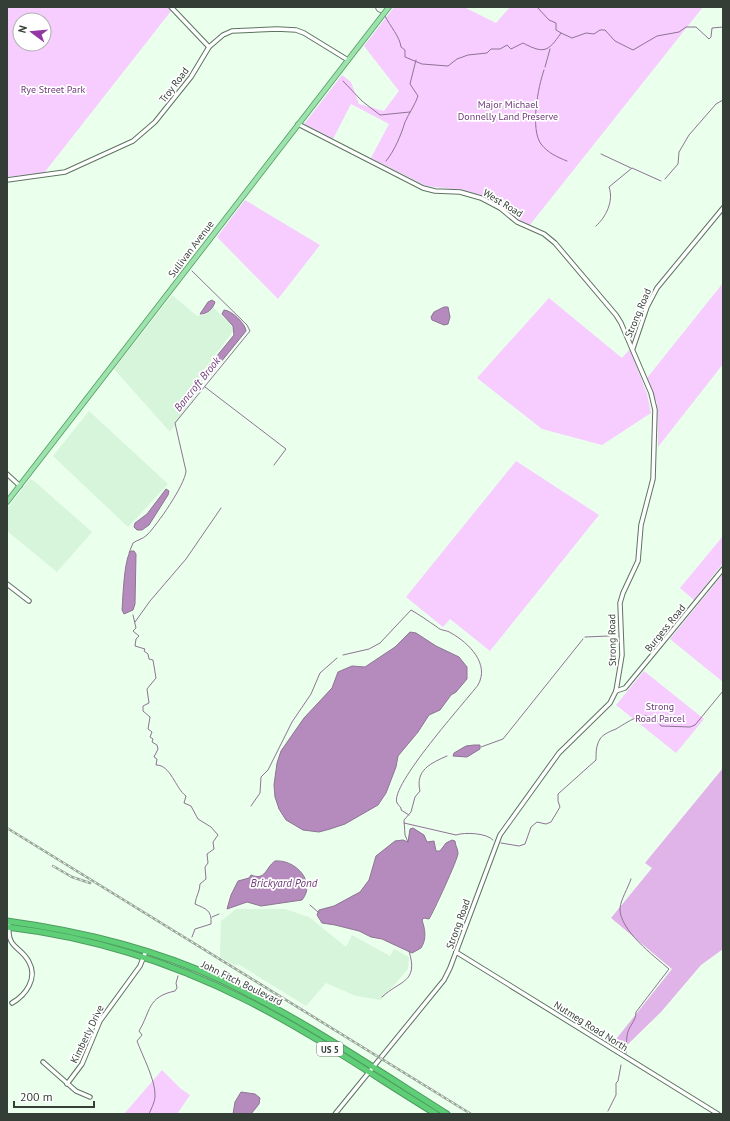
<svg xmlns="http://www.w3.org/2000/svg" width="730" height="1121" viewBox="0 0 730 1121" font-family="'PT Sans',sans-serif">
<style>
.built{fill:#d6f5da}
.green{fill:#f7ccff;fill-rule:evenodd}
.forest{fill:#e0b4e8}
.water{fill:#b48bbc;stroke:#8e7494}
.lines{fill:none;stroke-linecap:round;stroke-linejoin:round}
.stream{stroke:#8e7494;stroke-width:1}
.minor-casing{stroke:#5e7461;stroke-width:5.5}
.major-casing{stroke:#4f9c60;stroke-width:6}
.highway-casing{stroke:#4f9c60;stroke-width:7}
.minor{stroke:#fff;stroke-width:3.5}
.major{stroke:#9ee2ad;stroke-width:4.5}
.highway{stroke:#5ece77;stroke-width:5}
.rail-casing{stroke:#97a699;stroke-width:2.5}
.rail{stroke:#fff;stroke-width:1;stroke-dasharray:3;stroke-linecap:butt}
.labels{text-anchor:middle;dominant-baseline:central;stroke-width:3.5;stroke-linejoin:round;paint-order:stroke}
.shield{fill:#fff;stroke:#717872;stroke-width:1}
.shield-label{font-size:9px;font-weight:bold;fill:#343e36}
.street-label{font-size:10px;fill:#343e36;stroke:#fff}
.park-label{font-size:10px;fill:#6f3b79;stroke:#fff}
.water-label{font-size:11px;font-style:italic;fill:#6f3b79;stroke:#fff}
</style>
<rect width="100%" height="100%" fill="#ebffed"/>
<g class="built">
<polygon points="172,295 197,316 206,314 213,307 235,329 202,372 203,385 170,432 114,369"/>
<polygon points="89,411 168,484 128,527 53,456"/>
<polygon points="30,479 34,481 92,532 57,572 7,531 7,509"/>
<polygon points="236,909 285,909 309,917 346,947 352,935 390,956 394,949 409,957 408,969 381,1000 356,996 326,983 306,1006 238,964 236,966 220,957 221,921"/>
</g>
<g class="green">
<path d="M7 7H167L171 11 44 173 7 177ZM20 20H44V44H20Z"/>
<polygon points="394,7 464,7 496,23 510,7 703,7 529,226 482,196 461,190 426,186 371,158 389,124 351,104 333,139 304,124 342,75 351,82 359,104 384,111 399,91 364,46"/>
<polygon points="245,200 320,245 278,299 217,237"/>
<polygon points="723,283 723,364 658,447 657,403 647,378"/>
<polygon points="549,298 622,358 630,349 647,394 651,413 602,445 542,429 477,378"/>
<polygon points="516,461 599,515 490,651 450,619 443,627 406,597"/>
<polygon points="723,536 723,563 694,600 680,588"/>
<polygon points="723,574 723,682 670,639"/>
<polygon points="644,671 704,719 676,753 616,705"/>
<polygon points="162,1070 181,1089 190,1095 177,1114 124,1114"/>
</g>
<polygon class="forest" points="723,768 723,949 701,965 661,1012 622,1050 613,1043 672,969 611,918 652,868 645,863"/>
<g class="water">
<path d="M212 300 215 302C213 309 207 314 200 314L208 302Z"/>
<polygon points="444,307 448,307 450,317 448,324 444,325 432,320 431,317 434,312"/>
<path d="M224 310C231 310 246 324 246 331L208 378 204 380 202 377 203 373 234 335 233 326 222 314Z"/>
<polygon points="166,489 169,491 168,495 149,525 142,530 137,530 134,527 135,523 147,514"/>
<path d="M131 551H134L136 554 135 604 133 610 124 614 122 610C123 598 124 558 131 551Z"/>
<polygon points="410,632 416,633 436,646 459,657 467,667 467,679 456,692 451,695 440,710 429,715 418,732 398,756 396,767 386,793 378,805 345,824 330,829 319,832 303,830 286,820 279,809 275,797 274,785 277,763 281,751 304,718 332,688 338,672 352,666 365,667 395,647"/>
<polygon points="474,745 480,745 480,749 467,757 453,756 454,753 466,746"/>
<path d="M413 828 424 835 427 842 434 841 436 851H440L446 843 452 840 455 841C455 845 458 849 458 853 459 857 432 915 429 919L424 918 422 920C425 929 427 939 421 948L412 953 382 939 371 937 359 931 335 925 322 923 317 915 319 910 334 906 360 892 369 880 376 856 395 841 403 840 408 842 410 829Z"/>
<path d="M275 861C295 859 317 882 302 900L261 906 247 902 227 909 231 895 238 881 249 878 251 875C266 881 265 868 275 861Z"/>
<polygon points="241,1092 255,1094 260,1098 259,1104 251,1114 233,1114 235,1102"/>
</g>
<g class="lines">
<g class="stream">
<polyline points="375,7 377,11 381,13"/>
<polyline points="537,7 549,20 556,23 556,30 561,33"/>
<path d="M385 16C390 26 400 37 401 47L405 50V57L422 64 448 66 457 59 468 55 487 53 491 49H500L507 45 511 49 523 43C544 54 548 52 561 33L572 38 586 33 594 34 600 30H605L615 41 633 50 657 36 679 32 686 27H696L709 39 711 37 712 28 723 27"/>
<polyline points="545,67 550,49"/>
<path d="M544 70C538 87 530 129 541 144 548 153 557 157 567 161"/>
<polyline points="343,81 362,101 380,115 410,112"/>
<polyline points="601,154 631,168"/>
<path d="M386 161C395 150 401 135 405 122 409 113 415 105 418 96L410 84 416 60"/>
<polyline points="665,179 678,164 679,152 689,135 716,104 723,100"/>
<path d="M596 226C606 217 614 201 609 187L632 168 661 181"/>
<polyline points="205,387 286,449 274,465"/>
<path d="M129 553 133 543C137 540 143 539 147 535 157 525 185 485 186 471L175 423 250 331 247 325 192 271"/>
<path d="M133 615 136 628 133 631 139 636 136 639 135 646 145 649 144 651 148 654 149 659 153 660 156 678 147 689 149 703 143 706V711L150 717 148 729 152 732 150 737 153 739 152 742 157 745 158 749 154 757 157 759 156 765C171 765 175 788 186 796L184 803 191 806 198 819 211 827 218 835 213 842 214 849 207 854 208 863 205 867 206 879 200 884C200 891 196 896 195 904 206 909 212 910 211 924L195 929 192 937"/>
<polyline points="135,622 150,601 186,559 221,508"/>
<polyline points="585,637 609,636"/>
<path d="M343 655 369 649 380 643 411 610C420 615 428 621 437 627 441 631 447 630 451 633 469 643 490 664 478 685 466 701 389 786 397 803 398 805 400 806 401 808V810L409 815"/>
<polyline points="481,747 503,739 583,639"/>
<polyline points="251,806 260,793 261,777 268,770 292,722 311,694 320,673 337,658"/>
<path d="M404 823 456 835C465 832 487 833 493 840"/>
<path d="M408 842 405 835 404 820 411 812 415 797 420 791C415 770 431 763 447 756"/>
<path d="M501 843 519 846 525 844 531 827 537 822 546 824 551 822 560 807 558 801V794L596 760C596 753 596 745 600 739 603 734 611 731 616 729 631 720 649 706 661 726L690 727 695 725 723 691"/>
<polyline points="310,905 319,913"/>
<polyline points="212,917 219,914"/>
<path d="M382 997C400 980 419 983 409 951"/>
<path d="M626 1053C627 1048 626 1042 627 1036 628 1026 636 1022 636 1012L669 969C654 956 619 930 620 908 621 899 628 888 631 879"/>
<polyline points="608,1111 616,1095 616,1083 618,1081 621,1065"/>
<path d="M149 1114C151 1109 155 1102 155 1096 156 1081 142 1055 137 1041L142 1035 139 1031C151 1011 147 997 175 991L177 988 176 983 178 976"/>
</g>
<g class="minor-casing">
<g id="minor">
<polyline points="171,7 209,47"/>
<polyline points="298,124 423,188 435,191 460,192 481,198 500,208 517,222 544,234 555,243 616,315 621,323 651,393 655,410 653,479 641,525 638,561 623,593 620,603 622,655 616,691 610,703 559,753 500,835 450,968 444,980 335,1114"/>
<polyline points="7,180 65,172 133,141 155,122 191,77 209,47 223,35 232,31 277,29 296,30 304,33 348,60"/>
<polyline points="633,348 647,307 657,288 723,208"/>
<polyline points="7,474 20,486"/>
<polyline points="7,584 29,601"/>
<polyline points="616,691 625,688 723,569"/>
<path d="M9 926C7 949 21 946 29 962 38 978 26 995 12 1003"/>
<polyline points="456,952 718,1114"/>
<polyline points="43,1062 76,1091 90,1097"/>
<polyline points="67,1084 82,1064 100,1021 140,966 146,951"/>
</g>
</g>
<g class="major-casing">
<polyline id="major" points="7,502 389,7"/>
</g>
<g class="highway-casing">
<g id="highway">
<path d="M7 921C80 931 152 948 219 979 297 1016 374 1068 447 1114"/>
<path d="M7 927C90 937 169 961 244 999 309 1031 374 1076 436 1114"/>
</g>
</g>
<use href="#minor" class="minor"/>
<use href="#major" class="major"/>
<use href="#highway" class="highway"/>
<g class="rail-casing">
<g id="rail">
<polyline points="7,828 471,1114"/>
<polyline points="53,866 72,877 90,883"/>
</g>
</g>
<use href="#rail" class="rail"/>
</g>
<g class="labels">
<rect class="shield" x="317" y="1042" width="26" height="14" rx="3"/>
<g class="shield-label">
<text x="330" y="1049">US 5</text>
</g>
<g class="street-label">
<text transform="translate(174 85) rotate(-53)">Troy Road</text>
<text transform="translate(503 203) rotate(31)">West Road</text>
<text transform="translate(191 249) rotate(-53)">Sullivan Avenue</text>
<text transform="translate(638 313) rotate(-67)">Strong Road</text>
<text transform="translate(665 628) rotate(-51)">Burgess Road</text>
<text transform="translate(612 640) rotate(-91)">Strong Road</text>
<text transform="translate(458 924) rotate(-70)">Strong Road</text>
<text transform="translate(242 983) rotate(26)">John Fitch Boulevard</text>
<text transform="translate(591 1026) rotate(32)">Nutmeg Road North</text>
<text transform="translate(87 1034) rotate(-64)">Kimberly Drive</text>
</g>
<g class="park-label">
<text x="53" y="89">Rye Street Park</text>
<text x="508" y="104">Major Michael<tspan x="508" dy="12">Donnelly Land Preserve</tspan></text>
<text x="660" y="706">Strong<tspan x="660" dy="12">Road Parcel</tspan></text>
</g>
<g class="water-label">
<text transform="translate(197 384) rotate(-51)">Bancroft Brook</text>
<text x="284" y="883">Brickyard Pond</text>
</g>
</g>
<rect width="730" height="1121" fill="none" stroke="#343e36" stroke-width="16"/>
<g transform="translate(32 32) rotate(286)"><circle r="19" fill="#ffffff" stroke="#aeb2af"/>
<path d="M0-3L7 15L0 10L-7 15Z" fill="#9338a3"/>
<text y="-6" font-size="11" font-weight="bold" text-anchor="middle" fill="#343e36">N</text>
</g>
<path d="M14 1101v6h80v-6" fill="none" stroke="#343e36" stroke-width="2"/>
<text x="20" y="1101" font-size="12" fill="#343e36" stroke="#ffffff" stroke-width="3" paint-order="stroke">200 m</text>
</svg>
